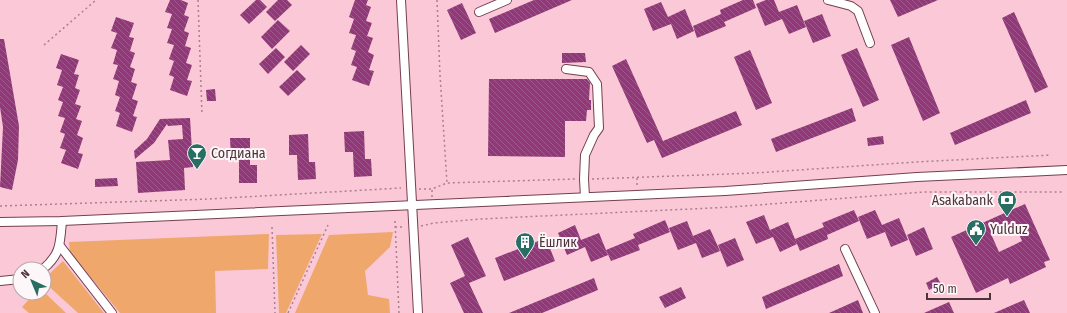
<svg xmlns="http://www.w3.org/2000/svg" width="1067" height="313" viewBox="0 0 1067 313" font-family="'Fira Sans Condensed',sans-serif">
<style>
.grass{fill:#efa76b}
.building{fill:url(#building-back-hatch);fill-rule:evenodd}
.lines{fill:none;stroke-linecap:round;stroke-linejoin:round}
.minor-casing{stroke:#744051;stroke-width:10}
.path{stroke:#a8818d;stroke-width:1.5;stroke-dasharray:2 3;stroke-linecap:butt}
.minor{stroke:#fff;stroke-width:8}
.labels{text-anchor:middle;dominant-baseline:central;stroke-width:4;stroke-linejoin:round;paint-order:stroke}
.poi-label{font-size:14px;fill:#4d343c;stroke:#fef7f9;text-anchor:start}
</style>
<defs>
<pattern id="building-back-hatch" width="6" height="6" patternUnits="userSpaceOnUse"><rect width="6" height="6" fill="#903878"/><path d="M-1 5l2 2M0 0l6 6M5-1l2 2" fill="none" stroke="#9e5a8b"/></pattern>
</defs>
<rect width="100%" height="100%" fill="#fbc8d7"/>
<g class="grass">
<polygon points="393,232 390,247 365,271 368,295 389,299 390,313 295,313 329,235"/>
<polygon points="269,234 268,269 215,271 216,313 120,313 70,252 69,242"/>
<polygon points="322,234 286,313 279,313 276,235"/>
<polygon points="63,261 104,313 78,313 44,282 44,279"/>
<polygon points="44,292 66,313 29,313 22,307 35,293"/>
</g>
<g class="building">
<polygon points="170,0 181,0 188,3 184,15 189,17 184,31 189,33 185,46 191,48 186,63 192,65 187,80 192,81 187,96 170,90 174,77 169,75 174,61 169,59 174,45 167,43 172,29 167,28 172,14 165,12"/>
<polygon points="256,0 260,0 267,7 249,24 240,15"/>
<polygon points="278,0 287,0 292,5 275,21 266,12"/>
<polygon points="355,0 368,0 366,5 371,7 366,21 372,23 367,36 373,38 368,52 374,55 369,70 374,71 369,86 352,80 357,67 351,65 356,51 351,49 356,35 349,33 354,19 349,17"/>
<polygon points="534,0 572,0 495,33 489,19"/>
<polygon points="743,0 753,0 756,8 724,22 726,26 697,38 693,26 721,14 720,10"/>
<polygon points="766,0 774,0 779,12 797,5 806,27 789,34 782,19 765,26 756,4"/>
<polygon points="890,0 938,0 898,17"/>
<polygon points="661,2 668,17 685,9 694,31 677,39 671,24 653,31 644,9"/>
<polygon points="462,3 476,33 461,40 447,10"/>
<polygon points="1014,12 1048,87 1035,93 1002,18"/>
<polygon points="822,14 831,36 813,43 804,21"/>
<polygon points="116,17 134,23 129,37 134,38 130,51 135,53 130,67 135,69 131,82 137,84 132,99 138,101 133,116 137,117 132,132 116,126 120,113 115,111 120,97 115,95 119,81 113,79 118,65 113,64 117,50 111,48 117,33 111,31"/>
<polygon points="278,20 290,31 272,49 261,37"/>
<polygon points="909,37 940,113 923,121 891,45"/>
<polygon points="0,39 4,39 19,126 18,160 12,190 0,187 3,127 0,107"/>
<polygon points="301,45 310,54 293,71 284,62"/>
<polygon points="276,48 285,57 268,74 259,64"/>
<polygon points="857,48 879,100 863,107 841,55"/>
<polygon points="750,50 772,103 756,110 734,57"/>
<polygon points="562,53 585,53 586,62 562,63"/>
<polygon points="61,54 79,60 74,74 79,75 75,88 80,90 75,104 81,106 76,119 82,121 77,135 83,138 78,153 83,154 78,169 61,163 66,150 60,148 65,134 60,132 65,118 58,116 63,102 58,100 63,87 57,85 62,70 56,68"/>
<polygon points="626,59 663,141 736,111 742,125 662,158 654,140 647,143 612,66"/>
<polygon points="297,70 306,79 288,96 279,87"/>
<polygon points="489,79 587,79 590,83 589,100 591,100 591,110 587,110 586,121 565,121 565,157 488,156"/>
<polygon points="215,89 216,101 207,101 206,90"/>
<polygon points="1026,100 1031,113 955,145 950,133"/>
<polygon points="852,108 856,121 776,152 771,139"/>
<polygon points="190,118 193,167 184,168 185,190 138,193 136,162 170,160 168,140 183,139 182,125 168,126 167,124 154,143 135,159 134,151 147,139 160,119"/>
<polygon points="364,131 365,159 371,159 372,176 354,177 353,152 345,152 344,132"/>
<polygon points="308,134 309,162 315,162 316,179 298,180 297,155 289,155 289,135"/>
<polygon points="883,136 884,144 868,146 867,138"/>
<polygon points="230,138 250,138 250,165 257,165 257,183 239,183 239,158 231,159"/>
<polygon points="117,178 118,186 95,187 95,179"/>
<path d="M1025 204 1050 260 1044 262 1046 267 1010 284 1008 278 976 293 951 237ZM1014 223 1022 241 999 252 991 234Z"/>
<polygon points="854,210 859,221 827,235 828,239 800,251 795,239 824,227 822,223"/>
<polygon points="875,210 882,225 899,218 908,240 891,247 885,232 867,239 858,217"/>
<polygon points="764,215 770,230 788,222 797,244 780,252 773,237 756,244 746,222"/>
<polygon points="665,220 670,232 638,245 640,250 611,261 606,250 635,238 633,234"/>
<polygon points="687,221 693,236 710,229 720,251 702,258 696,243 678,250 669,228"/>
<polygon points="575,225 581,240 599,233 608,255 591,262 585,247 567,255 558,233"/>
<polygon points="924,227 933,249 916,256 907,235"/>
<polygon points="468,237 486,276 469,283 483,313 464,313 450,283 465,276 451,245"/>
<polygon points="546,238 555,261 504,281 495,258"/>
<polygon points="735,238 744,260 727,267 718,245"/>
<polygon points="839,264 843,276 766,309 762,297"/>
<polygon points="937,277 941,284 929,290 926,283"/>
<polygon points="594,278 598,290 542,313 509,313"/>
<polygon points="681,287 686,298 665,308 659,297"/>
<polygon points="858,300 863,313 829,313"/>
<polygon points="1024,300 1030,313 994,313"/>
<polygon points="949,302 954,313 924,313"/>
</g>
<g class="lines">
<g class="minor-casing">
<g id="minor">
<polyline points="401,0 418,313"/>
<polyline points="828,0 851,6 858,11 870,43"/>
<polyline points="479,12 507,0"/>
<polyline points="566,69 589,72 597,84 599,128 594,135 585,155 584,179 585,197"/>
<polyline points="0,222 62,221 725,191 917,177 1067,170"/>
<polyline points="60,246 112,313"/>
<polyline points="845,249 875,313"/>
<path d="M43 269C61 254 60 243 62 221"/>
<polyline points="0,281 20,279"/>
</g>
</g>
<g class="path">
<polyline points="198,0 202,115"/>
<polyline points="437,0 440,75 447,183"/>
<polyline points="44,45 96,0"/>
<polyline points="637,178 637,188"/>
<polyline points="592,179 755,173 916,162 1051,155"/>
<polyline points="419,189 432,189 447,183 576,179"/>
<polyline points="432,197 432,189"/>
<polyline points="0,206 209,199 401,188"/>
<polyline points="395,221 399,313"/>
<polyline points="421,226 434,223 480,219 732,207 924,192 1064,192"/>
<polyline points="272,227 275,313"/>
<polyline points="395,227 405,227"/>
<polyline points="288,313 328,225"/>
</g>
<use href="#minor" class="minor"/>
</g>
<defs>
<g id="bar-pin" transform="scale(1)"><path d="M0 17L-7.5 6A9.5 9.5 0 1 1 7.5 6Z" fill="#296e62" stroke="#fef7f9"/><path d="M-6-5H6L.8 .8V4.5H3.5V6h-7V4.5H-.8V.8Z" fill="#fff"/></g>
<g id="bank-pin" transform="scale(1)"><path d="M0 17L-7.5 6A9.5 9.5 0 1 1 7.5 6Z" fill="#296e62" stroke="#fef7f9"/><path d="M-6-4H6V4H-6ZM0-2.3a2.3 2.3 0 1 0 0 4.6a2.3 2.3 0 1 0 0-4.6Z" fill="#fff"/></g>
<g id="civic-pin" transform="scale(1)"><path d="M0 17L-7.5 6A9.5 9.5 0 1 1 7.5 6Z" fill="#296e62" stroke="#fef7f9"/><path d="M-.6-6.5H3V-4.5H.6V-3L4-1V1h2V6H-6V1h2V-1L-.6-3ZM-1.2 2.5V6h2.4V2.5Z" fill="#fff"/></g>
<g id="building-pin" transform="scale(1)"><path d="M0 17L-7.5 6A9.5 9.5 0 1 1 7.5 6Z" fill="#296e62" stroke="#fef7f9"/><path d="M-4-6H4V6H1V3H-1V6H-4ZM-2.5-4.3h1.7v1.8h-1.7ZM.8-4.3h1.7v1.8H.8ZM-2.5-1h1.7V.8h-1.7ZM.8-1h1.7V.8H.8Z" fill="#fff"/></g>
</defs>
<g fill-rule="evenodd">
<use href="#bar-pin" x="197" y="153"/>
<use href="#bank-pin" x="1007" y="200"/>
<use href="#civic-pin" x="976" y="229"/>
<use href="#building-pin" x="525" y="242"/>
</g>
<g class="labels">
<g class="poi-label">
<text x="211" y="153">Согдиана</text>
<text x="993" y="200" text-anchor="end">Asakabank</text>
<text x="990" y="229">Yulduz</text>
<text x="539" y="242">Ёшлик</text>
</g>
</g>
<g transform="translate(32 281) rotate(316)"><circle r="19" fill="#fef7f9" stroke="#b7a9ad"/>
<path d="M0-3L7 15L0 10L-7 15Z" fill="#296e62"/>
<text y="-6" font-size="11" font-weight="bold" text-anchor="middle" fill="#4d343c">N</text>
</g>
<path d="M927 293v6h63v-6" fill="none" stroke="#4d343c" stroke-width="2"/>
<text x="933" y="293" font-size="12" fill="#4d343c" stroke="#fef7f9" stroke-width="3" paint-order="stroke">50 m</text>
</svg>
